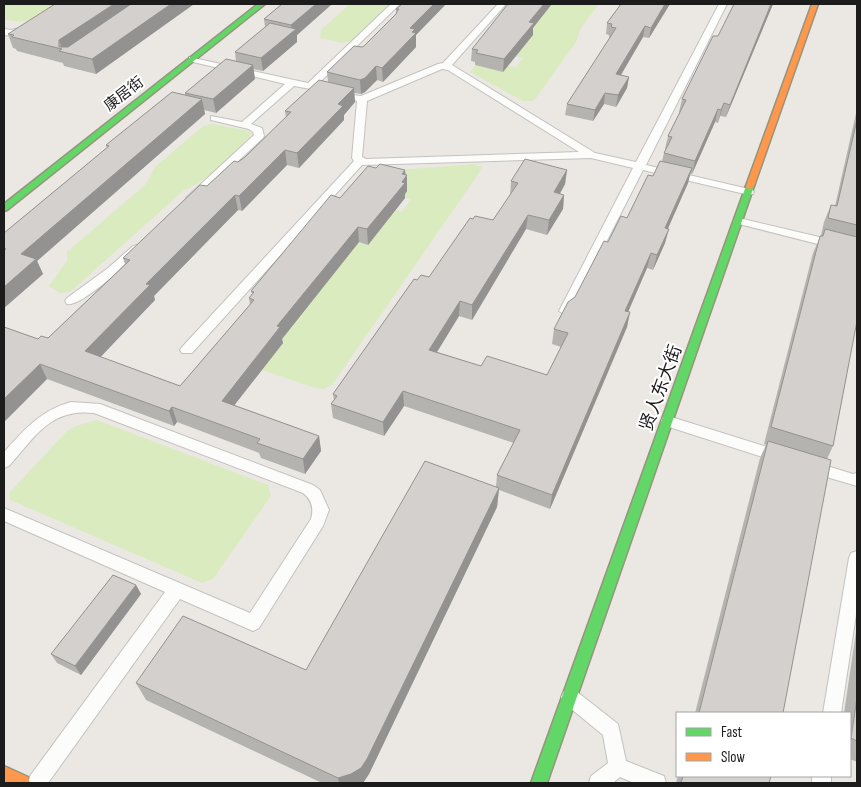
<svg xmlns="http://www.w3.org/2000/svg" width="861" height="787" viewBox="0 0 861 787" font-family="'Sofia Sans Condensed','Noto Sans SC',sans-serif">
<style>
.grass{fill:#daebc0}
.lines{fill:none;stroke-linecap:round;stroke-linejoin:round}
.lane-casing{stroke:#c3c2c0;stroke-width:2}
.fast-casing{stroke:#95947c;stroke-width:3}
.slow-casing{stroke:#95947c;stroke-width:3}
.lane{fill:#fcfcfb;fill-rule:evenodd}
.fast{fill:#63d668;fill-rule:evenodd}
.slow{fill:#ff974d;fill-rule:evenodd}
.wall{fill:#b5b3b0}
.shaded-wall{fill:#949290}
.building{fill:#d3d0cd;stroke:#949290}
.labels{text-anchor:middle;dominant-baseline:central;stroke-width:4;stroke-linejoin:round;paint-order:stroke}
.far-street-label{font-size:15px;fill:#1c1c1c;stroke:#fff}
.street-label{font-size:18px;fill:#1c1c1c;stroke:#fff}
</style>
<rect width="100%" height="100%" fill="#ebe8e4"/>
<g class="grass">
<path d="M4 4H56C35 17 30 26 4 19Z"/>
<polygon points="350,4 389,4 353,40 343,43 320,38 321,30"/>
<polygon points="552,4 599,4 581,28 576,42 536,98 532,101 523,101 470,72 475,65 503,72 508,66 516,67 523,58 515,56 516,42 526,44 532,35 523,33 541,18"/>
<path d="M212 124 250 131 251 135C237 153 204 183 183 191L70 292 60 293 49 286 67 261V252L146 184 155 167 203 126Z"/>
<polygon points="474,164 482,167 479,173 332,385 323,389 315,388 262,370 283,343 264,318 358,242 393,209 402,212 411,199 402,197 397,170"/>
<polygon points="97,420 268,485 271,496 213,579 202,583 10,500 9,493 67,431 76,426"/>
</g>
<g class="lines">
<g class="lane-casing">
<g id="lane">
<polygon points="391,4 400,4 317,85 332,89 332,93 294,86 251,124 262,128 264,136 263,138 196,200 188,200 186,198 188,196 254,135 253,132 249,129 211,120 211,116 242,122 285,84 189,61 189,57 308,83"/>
<path d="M498 4H506L452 65 595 153 636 162 719 4H727L646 165 753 190 754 192 753 194 749 195 643 170 571 311 565 315 559 311 633 168 591 158 362 165 192 353H182L180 350 182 347 354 161 352 158 357 101 352 99V95L361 96 438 64 443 63ZM442 69 448 70 579 152 366 159 362 157 367 101Z"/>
<polygon points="27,26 31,29 30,31 12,36 4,35 4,29 12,30"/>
<polygon points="739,218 857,246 857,254 735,223 733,221"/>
<path d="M137 245 141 246 143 249 141 252C129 262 80 308 67 304L65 301 67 298 108 268 133 246Z"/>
<path d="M71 402 100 404 313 485 320 490 329 510 323 526 259 628 253 631 180 599 48 783H28L30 776 165 592 4 521V508L250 613 311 519C314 508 312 500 303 493L94 413C50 408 35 437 9 466L4 468V452C24 430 41 410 71 402Z"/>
<polygon points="668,416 786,453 788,457 786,461 781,463 663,425 661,421 663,417"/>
<polygon points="811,461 853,474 857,473 857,486 806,471 804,467 806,463"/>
<polygon points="857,551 857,608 841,713 823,713 849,558 851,553"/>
<polygon points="570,688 576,691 618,724 626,761 664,776 666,783 634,783 620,777 613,783 589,783 591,776 608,763 603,735 564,703 561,697 564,691"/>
<rect x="812" y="776" width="19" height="7"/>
</g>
</g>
<g class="fast-casing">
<g id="fast">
<polygon points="258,4 265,4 7,210 4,211 4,204"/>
<polygon points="750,183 754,186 547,783 531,783 746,186"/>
</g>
</g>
<g class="slow-casing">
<g id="slow">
<polygon points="812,4 818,4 754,186 750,189 747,188 746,186"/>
<polygon points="4,766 28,777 30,783 4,782"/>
</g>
</g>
<use href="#lane" class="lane"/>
<use href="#fast" class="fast"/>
<use href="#slow" class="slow"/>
</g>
<g class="wall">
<polygon points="194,4 96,74 64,66 63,63 17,51 16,49 13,48 8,34"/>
<polygon points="282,4 332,4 297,35 297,42 263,71 253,69 255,79 216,113 204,110 205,114 37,261 43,274 4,308 4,233 107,148 106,145 185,95 185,93 236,61 235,52 265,27 264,19"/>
<polygon points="402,4 446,4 416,35 416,47 383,82 377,80 365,92 361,94 354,93 355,102 344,115 344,120 299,168 287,165 242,211 238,210 154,296 155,300 100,357 180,386 250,305 249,298 252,294 251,291 340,198 405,175 407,191 405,194 405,198 368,245 359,242 282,339 283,343 234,405 319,436 321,451 305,474 261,458 259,453 177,422 174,426 47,379 4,422 4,327 38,339 48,338 125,264 123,258 207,186 245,157 286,118 285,111 328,82 327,72 364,46 396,15 396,9"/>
<polygon points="621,4 670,4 649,38 643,37 621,75 629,77 627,88 616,107 604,104 593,121 565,115 567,104 610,38 609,38 609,35 606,34 607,23"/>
<polygon points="773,4 726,117 720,116 718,123 715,122 692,174 690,173 688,183 668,228 665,243 653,270 647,268 628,312 630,312 627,327 550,509 499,490 497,507 369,774 363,783 322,783 146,700 136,683 306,670 496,487 497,475 514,443 404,406 384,436 333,418 331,404 334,400 333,394 417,280 429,277 473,219 493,220 510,196 511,181 567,170 565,184 560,194 564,195 563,209 547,235 526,229 472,320 459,316 437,352 481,366 547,375 561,347 552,344 554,329 575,297 608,242 627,218 662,161 664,153 666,149 665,149 668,136 680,112 679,112 682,99 718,36"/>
<polygon points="533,28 533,35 503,72 475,65 475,62 471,61 472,49"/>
<polygon points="857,109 857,321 833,446 827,459 783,713 695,713 760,458 766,445 764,444 813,253 821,235 824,222 831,205 835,206"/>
<polygon points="136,585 141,594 81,675 57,663 51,654"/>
<polygon points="857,625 857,762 850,759 850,713 844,713"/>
<polygon points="678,776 771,776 769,783 676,783"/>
</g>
<g class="shaded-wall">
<polygon points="114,4 139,4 63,52 59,40"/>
<polygon points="171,4 194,4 96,74 92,59"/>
<polygon points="316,4 332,4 297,35 297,42 263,71 261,58 292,32 291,25"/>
<polygon points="434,4 446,4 416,35 416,47 383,82 382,68 410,28"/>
<polygon points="544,4 552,4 533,28 533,35 503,72 504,59 529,22"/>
<polygon points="665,4 670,4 649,38 651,28"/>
<polygon points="771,4 773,4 726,117 730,105"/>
<polygon points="645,26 643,37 615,85 616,74"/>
<polygon points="253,65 255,79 216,113 213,99"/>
<polygon points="376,66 377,80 365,92 361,94 360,80"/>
<polygon points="629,77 627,88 616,107 618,95"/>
<polygon points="354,88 355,102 344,115 344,120 299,168 297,153 338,104"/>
<polygon points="605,93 604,104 593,121 595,110"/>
<polygon points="202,99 205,114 37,261 43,274 4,308 4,287 21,254"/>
<polygon points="724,103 720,116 718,123 721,110"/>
<polygon points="718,109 715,122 692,174 695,161"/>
<polygon points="285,150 287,165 242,211 239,196"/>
<polygon points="692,168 688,183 662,242 665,228"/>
<polygon points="405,170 406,177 407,175 407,191 405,194 405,198 368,245 367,229"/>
<polygon points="567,170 565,184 552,207 554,192"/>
<polygon points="235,195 238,210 154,296 155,300 91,367 85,351 146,284"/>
<polygon points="564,195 563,209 547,235 549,220"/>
<polygon points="528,215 526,229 472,320 472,305"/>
<polygon points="358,227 359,242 282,339 283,343 226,416 222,401 277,326"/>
<polygon points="669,229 665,243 653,270 657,255"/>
<polygon points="651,253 647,268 622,326 625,311"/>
<polygon points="460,301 459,316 429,365 429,350"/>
<polygon points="630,312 627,327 550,509 552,495"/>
<polygon points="40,364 47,379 4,422 4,399"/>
<polygon points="403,391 404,406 384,436 383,422"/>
<polygon points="172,407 177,422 174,426 169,411"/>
<polygon points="319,436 321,451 305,474 303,459"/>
<polygon points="499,488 497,507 369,774 363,783 339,783 338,778"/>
<polygon points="136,585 141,594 81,675 75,666"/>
</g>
<g class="building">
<polygon points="55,4 114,4 59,40 59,47 68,47 131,4 171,4 92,59 59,51 62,49 12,37 14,35 8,34"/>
<polygon points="282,4 316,4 291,25 264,19"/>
<polygon points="402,4 434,4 410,28 415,29 412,32 416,33 382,68 376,66 365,78 360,80 327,72 354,46 362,47 364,46 397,13 396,13 399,9 396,9"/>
<polygon points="508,4 544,4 529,22 534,23 504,59 476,53 478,50 472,49"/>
<polygon points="621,4 665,4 651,28 645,26 616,74 629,77 618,95 605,93 595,110 567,104 616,28 611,27 612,24 607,23"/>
<polygon points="734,4 771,4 730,105 724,103 721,110 718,109 695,161 664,153 672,137 668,136 686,100 682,99 713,36 718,36"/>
<polygon points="270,23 296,29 261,58 235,52"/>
<polygon points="226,59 253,65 213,99 185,93"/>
<polygon points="319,80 354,88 338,104 343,106 297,153 285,150 239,196 235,195 146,284 150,285 85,351 180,386 254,300 249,298 254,292 251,291 331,195 340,198 368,166 376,168 380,164 405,170 402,174 407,175 402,182 405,183 367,229 358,227 277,326 280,327 222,401 319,436 303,459 257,443 260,439 172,407 169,411 40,364 4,399 4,327 38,339 41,336 48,338 130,260 123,258 200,185 207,186 234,161 238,162 245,157 291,112 285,111"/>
<polygon points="172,92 202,99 21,254 36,259 4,287 4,251 6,249 4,248 4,233 109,146 106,145"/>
<polygon points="857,120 857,225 828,218 831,205 837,206"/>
<polygon points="525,159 567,170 554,192 564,195 549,220 528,215 472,305 460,301 429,350 481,366 487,356 547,375 568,333 554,329 568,302 575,297 604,241 608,242 621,216 627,218 648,175 653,176 660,161 692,168 665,228 669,229 657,255 651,253 625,311 630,312 552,495 497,475 520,430 403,391 383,422 331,404 337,396 333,394 414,279 417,280 421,275 429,277 470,218 473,219 475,216 493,220 518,183 511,181"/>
<polygon points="825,229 857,237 857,321 833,446 771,427 820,236 823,236"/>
<polygon points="768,441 831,460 783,713 699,713"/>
<polygon points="425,461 499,488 367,759 361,768 351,774 338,778 136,683 183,616 306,670"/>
<polygon points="113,575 136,585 75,666 51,654"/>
<polygon points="857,698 857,741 851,738"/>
<polygon points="683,776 771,776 769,783 681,783"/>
</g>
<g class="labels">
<g class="far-street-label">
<text transform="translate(124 94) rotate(-38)">康居街</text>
</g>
<g class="street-label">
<text transform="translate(661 388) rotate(-70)">贤人东大街</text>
</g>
</g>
<rect width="861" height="787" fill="none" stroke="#1c1c1c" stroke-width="10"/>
<rect x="676" y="712" width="175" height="65" fill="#ffffff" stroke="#a4a4a4"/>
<rect x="686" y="728" width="25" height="8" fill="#63d668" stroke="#a4a4a4"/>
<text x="721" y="737" font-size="15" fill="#1c1c1c">Fast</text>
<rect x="686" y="753" width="25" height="8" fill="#ff974d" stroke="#a4a4a4"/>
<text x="721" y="762" font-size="15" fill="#1c1c1c">Slow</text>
</svg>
